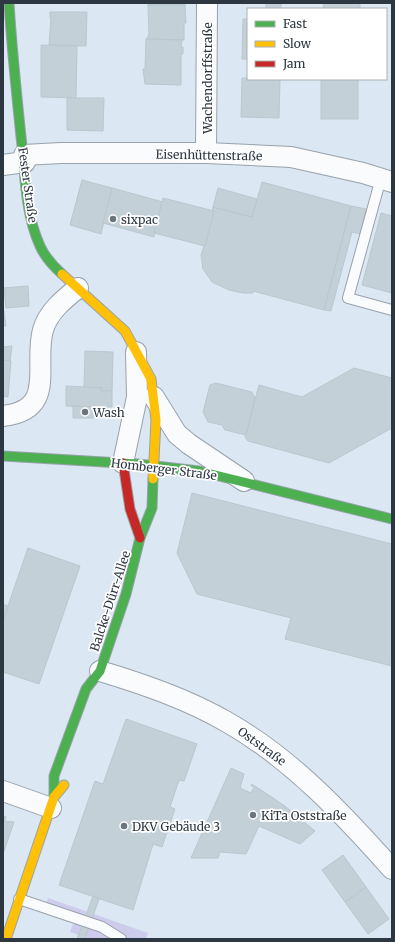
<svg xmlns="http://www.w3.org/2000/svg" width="395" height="942" viewBox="0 0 395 942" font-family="Merriweather,serif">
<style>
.green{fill:#ceccec}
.building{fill:#c3d0d8;stroke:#b9c7ce}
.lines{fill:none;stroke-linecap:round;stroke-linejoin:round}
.lane-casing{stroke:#98a2ac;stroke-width:12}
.street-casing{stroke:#98a2ac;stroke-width:22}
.fast-casing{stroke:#98a2ac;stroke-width:11}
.slow-casing{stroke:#98a2ac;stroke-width:11}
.jam-casing{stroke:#98a2ac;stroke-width:11}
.lane{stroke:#fafbfd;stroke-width:10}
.street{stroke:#fafbfd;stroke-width:20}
.fast{stroke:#4caf50;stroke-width:9}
.slow{stroke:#ffc107;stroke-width:9}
.jam{stroke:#c62828;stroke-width:9}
.poi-dot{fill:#69757f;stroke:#fff;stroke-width:1.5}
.labels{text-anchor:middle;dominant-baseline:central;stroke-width:3.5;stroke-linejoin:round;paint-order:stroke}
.street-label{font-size:12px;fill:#2c3741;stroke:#fff}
.poi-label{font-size:12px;fill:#2c3741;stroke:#fff;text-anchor:start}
</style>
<rect width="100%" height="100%" fill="#dbe7f2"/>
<polygon class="green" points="48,898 148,933 146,939 90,939 70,932 74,922 44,912"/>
<g class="building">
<rect x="148" y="3" width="37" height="2"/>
<rect x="266" y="3" width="15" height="6"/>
<polygon points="324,3 360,3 360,9 323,9"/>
<polygon points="148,5 185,5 186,23 184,23 184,40 147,39 149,34"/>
<polygon points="50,12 87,12 86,46 49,45 51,18 50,18"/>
<polygon points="243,19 248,19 248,59 242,59"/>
<polygon points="146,39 182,40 181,47 183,47 183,54 181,54 181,85 145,84 143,69 145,69"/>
<polygon points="41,45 77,46 76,98 41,97"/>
<polygon points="242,78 280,79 279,118 241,117"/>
<rect x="321" y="79" width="37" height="40"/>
<polygon points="67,98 104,98 103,131 67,130"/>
<polygon points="82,180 112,188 101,234 70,225"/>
<polygon points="262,182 351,206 324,310 253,291 253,293 243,293 229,290 212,282 203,269 201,255 204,246 205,246 213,207 252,217"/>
<polygon points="112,188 163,202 154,237 103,223"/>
<polygon points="218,188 257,199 252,217 213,207"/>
<polygon points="163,198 214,211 205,246 154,233"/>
<polygon points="351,206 366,209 360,234 352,232 331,311 324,310"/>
<polygon points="381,213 392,216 392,293 362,285"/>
<polygon points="28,286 29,306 6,308 4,288"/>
<polygon points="3,305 6,326 3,326"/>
<polygon points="12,346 10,361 3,360 3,347"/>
<polygon points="85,351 113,352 112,391 101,391 102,388 84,388"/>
<polygon points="3,360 11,361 8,397 3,396"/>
<polygon points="354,368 392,378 392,428 329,463 248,441 245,437 259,385 302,397"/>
<polygon points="216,383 252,392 255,398 246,435 225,430 222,425 208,422 203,412 210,385"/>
<polygon points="66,386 102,388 101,391 112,391 112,407 66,406"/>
<polygon points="73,406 97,407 97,418 73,418"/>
<polygon points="192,493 392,544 392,666 285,639 291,618 197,594 177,553"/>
<polygon points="28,548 80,566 39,684 3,672 3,620"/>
<polygon points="3,604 8,606 3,620"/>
<polygon points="126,719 197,744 184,781 179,780 170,807 175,809 162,847 153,844 133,910 59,885 95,781 103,784"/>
<polygon points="231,768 244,774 240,788 251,793 254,787 251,786 252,784 285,806 315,831 300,844 259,826 246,854 220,852 218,858 191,858"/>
<polygon points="3,816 6,817 4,821 14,822 3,854"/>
<polygon points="343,855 366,887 345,902 322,870"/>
<polygon points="366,887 389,919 368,934 345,902"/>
<polygon points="93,896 99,899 85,939 77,939"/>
</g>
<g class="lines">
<g class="lane-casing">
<g id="lane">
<polyline points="381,178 348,298 392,310"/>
<polyline points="19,899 102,927 121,939"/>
</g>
</g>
<g class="street-casing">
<g id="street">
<polyline points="206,153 207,3"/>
<polyline points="24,155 61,153 206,153 291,157 363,173 392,182"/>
<polyline points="3,165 25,162"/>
<polyline points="154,397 177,434 189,444 244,481"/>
<path d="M3 416C58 410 33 365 43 330 48 312 64 299 78 288"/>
<polyline points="123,463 137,397 136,352"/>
<path d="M100 671C143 684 187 699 227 722 292 759 343 814 392 869"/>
<polyline points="3,791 51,808"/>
</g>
</g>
<g class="fast-casing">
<g id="fast">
<path d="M9 3C12 51 17 99 22 146 25 179 26 215 40 246 45 257 53 266 62 274"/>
<polyline points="3,456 138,464 199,471 392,519"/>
<polyline points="54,797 54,776 86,689 100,671 126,594 140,538 152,508 153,479"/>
</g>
</g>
<g class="slow-casing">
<g id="slow">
<polyline points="62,274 125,331 151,379 156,420 153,479"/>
<polyline points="6,939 54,797 64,785"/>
</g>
</g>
<g class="jam-casing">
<polyline id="jam" points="123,463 130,509 140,538"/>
</g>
<use href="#lane" class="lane"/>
<use href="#street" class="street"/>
<use href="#fast" class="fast"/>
<use href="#slow" class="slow"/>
<use href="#jam" class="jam"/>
</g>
<g class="poi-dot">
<circle cx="113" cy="219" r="4"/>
<circle cx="85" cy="412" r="4"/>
<circle cx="253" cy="815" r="4"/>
<circle cx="124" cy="826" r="4"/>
</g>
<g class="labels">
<g class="street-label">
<text transform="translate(207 78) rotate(-90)">Wachendorffstraße</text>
<text transform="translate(209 155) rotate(1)">Eisenhüttenstraße</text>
<text transform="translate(28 185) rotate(82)">Fester Straße</text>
<text transform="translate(164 469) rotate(7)">Homberger Straße</text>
<text transform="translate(110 601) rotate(-72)">Balcke-Dürr-Allee</text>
<text transform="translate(262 746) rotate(36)">Oststraße</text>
</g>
<g class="poi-label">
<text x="121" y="219">sixpac</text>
<text x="93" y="412">Wash</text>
<text x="261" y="815">KiTa Oststraße</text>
<text x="132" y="826">DKV Gebäude 3</text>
</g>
</g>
<rect width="395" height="942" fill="none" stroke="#2c3741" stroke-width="8"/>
<rect x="247" y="8" width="140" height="72" fill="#ffffff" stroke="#abafb3"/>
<rect x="255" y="21" width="20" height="6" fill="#4caf50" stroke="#abafb3"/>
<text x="283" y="28" font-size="12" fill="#2c3741">Fast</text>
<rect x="255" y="41" width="20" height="6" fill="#ffc107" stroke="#abafb3"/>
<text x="283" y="48" font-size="12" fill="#2c3741">Slow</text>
<rect x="255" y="61" width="20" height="6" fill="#c62828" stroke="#abafb3"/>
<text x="283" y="68" font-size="12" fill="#2c3741">Jam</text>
</svg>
